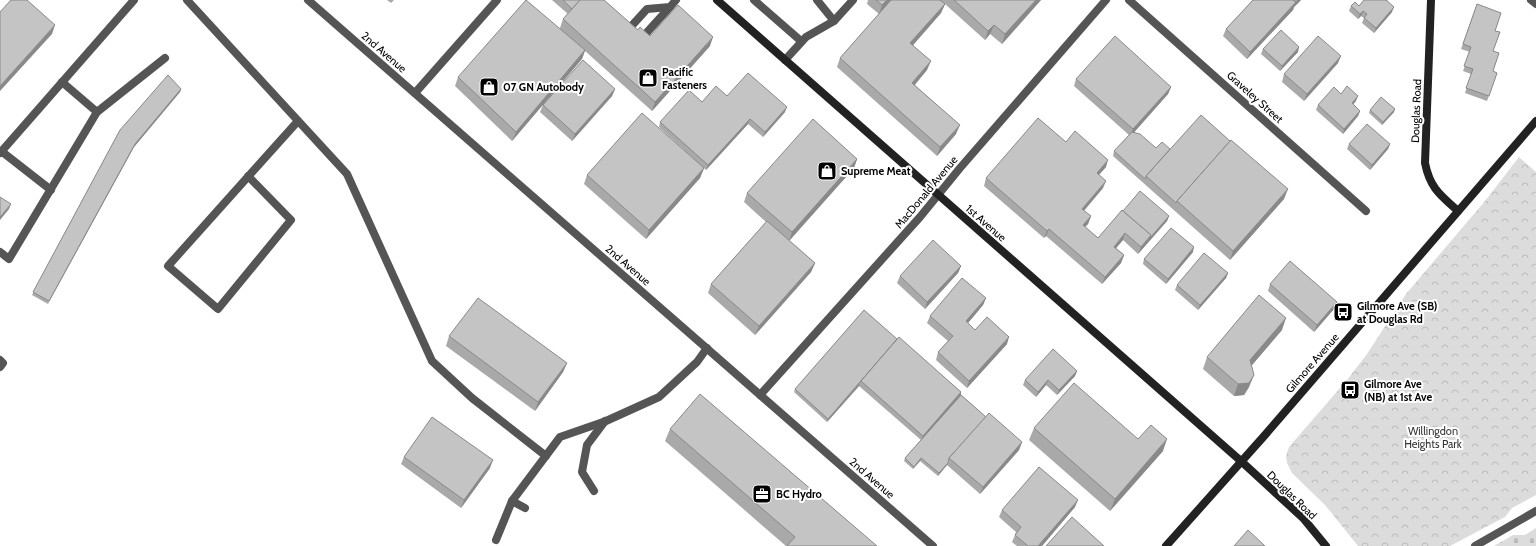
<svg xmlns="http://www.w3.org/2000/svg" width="1536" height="546" viewBox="0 0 1536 546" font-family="Cabin,sans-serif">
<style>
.cemetery{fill:url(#cemetery-stones)}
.park{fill:url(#park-crowns)}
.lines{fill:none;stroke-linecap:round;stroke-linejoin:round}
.lane{stroke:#555;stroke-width:8}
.street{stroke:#555;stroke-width:8}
.secondary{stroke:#222;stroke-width:8}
.wall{fill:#a9a9a9}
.shaded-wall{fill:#898989}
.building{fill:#c4c4c4;stroke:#898989}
.labels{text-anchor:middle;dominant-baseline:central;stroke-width:4;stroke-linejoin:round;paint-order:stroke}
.street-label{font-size:11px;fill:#000;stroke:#fff}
.poi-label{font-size:11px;font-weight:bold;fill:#000;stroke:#fff;text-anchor:start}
.park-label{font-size:11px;fill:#333;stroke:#fff}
</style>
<defs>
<pattern id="cemetery-stones" width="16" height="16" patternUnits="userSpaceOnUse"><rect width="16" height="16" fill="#dcdcdc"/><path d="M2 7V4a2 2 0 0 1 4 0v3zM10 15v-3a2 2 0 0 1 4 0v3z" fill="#bbb"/></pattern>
<pattern id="park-crowns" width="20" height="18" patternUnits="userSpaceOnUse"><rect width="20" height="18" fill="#dcdcdc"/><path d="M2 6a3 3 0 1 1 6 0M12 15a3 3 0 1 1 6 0" fill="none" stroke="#bbb"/></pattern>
</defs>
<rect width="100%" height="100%" fill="#fff"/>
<polygon class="cemetery" points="1536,528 1536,546 1494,546 1513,535 1525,535"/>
<polygon class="park" points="1519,157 1536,172 1536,495 1512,508 1505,517 1450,546 1358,546 1326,506 1292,473 1287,463 1286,456 1289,447 1347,380 1367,354 1406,294 1485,201"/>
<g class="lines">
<g class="lane">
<polyline points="187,0 347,174 432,361 472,398 546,456"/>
<polyline points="754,0 801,41"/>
<polyline points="817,0 834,21"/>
<polyline points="626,32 647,9 670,7 676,0"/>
<polyline points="640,40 670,7"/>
<polyline points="785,60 806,37 834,21 853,0"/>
<polyline points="62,82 97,112"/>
<polyline points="1,151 51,190"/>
<polyline points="0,153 134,0"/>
<polyline points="248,176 291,220 218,309 168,266 298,121"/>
<polyline points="0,252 9,259 97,112 165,58"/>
<polyline points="0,360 3,363 0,367"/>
<polyline points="594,491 582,472 587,445 605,421"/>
<polyline points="512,501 525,508"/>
<polyline points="496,540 512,501 560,437 606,421 659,397 697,362 707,348"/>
</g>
<g class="street">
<polyline points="308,0 933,546"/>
<polyline points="1129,0 1366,211"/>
<polyline points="1531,0 1536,4"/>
<polyline points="415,93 497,0"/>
<polyline points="760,395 920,217 960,168 1106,0"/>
<polyline points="1475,546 1536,511"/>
</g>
<g class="secondary">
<polyline points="717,0 1242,462 1303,518 1326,546"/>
<path d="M1431 0 1425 163C1430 188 1440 195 1458 211"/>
<polyline points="1166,546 1265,435 1536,121"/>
</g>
</g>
<g class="wall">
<polygon points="387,0 394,0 391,3"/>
<polygon points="552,0 604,0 638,30 650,36 710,46 652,111 585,51 582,59 512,141 455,86 458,77 560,28 563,19 568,14"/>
<polygon points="868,0 1041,0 1002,44 990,34 985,40 945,4 941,13 913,45 927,70 915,85 956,134 937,156 837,67 840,58 879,14 867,4"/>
<polygon points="1253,0 1301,0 1294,7 1293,10 1247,59 1223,36 1226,29"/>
<polygon points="1364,0 1388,0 1387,1 1392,12 1374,33 1362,23 1364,18 1361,16 1358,19 1349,11 1351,6 1359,6"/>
<polygon points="1477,4 1495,31 1493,51 1493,71 1497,73 1487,101 1465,93 1471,74 1463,71 1470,52 1461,49"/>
<polygon points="1263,49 1298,52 1280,71 1261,54"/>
<polygon points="1338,63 1304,101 1282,82 1284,74"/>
<polygon points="1076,79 1171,87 1168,94 1134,132 1156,148 1170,149 1284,199 1230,260 1113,156 1114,151 1129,135 1074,86"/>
<polygon points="181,89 180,92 134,147 48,304 32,295 120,130"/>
<polygon points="615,89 612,96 572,141 540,112 543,105"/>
<polygon points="1341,94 1356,101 1353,104 1360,111 1358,116 1343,134 1316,110 1318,105"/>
<polygon points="727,96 785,112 763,137 748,124 706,170 659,127 660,122 702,102"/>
<polygon points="1370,110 1394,112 1382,125 1369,113"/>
<polygon points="1066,142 1106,167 1099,175 1103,188 1084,211 1091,216 1088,224 1085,227 1098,238 1123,211 1169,216 1167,221 1138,254 1123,240 1116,248 1124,255 1121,263 1102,284 1046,236 1044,238 984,186 986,178"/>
<polygon points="1349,144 1390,144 1388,149 1370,170 1347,149"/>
<polygon points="857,159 854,168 789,241 815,263 811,272 755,335 708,293 711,284 766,222 744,202 747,193"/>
<polygon points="704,168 700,178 646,239 584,184 587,175"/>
<polygon points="1193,252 1166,284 1143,264 1144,259"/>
<polygon points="961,266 958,273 925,309 897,283 900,276"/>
<polygon points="1228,273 1226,278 1198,310 1175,290 1177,285"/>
<polygon points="1270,284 1334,309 1314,332 1268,291"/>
<polygon points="986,298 983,305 968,323 975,330 1007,344 967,388 936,360 938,352 948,341 927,323 930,316"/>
<polygon points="1282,330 1252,365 1249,387 1244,395 1234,396 1203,369 1207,357"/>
<polygon points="449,336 567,363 563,372 535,411 446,346"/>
<polygon points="897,339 961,392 961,395 986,417 1022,442 1019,450 980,494 947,465 938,476 920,461 913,469 904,461 905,458 921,440 859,386 827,422 794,392 795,389"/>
<polygon points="1077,371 1075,376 1057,395 1046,385 1036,397 1023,385 1025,380"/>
<polygon points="1034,428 1138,439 1163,451 1110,511 1029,440"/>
<polygon points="670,429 877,546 786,546 665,441"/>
<polygon points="404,457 490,468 461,508 401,464"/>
<polygon points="1075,507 1042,546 1017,546 1012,542 1015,535 1016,532 999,517 1002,510"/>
</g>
<g class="shaded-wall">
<polygon points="887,0 892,0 879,14 882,5"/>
<polygon points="1036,0 1041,0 1002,44 1005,34"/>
<polygon points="1298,0 1301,0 1294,7 1293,10 1247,59 1250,52"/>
<polygon points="945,4 941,13 907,52 910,43"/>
<polygon points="1394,7 1392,12 1374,33 1376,28"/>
<polygon points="1363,11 1361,16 1358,19 1360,14"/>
<polygon points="55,25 52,34 0,91 0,86"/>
<polygon points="994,25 990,34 985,40 988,31"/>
<polygon points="713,37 710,46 652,111 655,102"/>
<polygon points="1299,47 1298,52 1280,71 1282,66"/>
<polygon points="585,50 582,59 512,141 516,132"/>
<polygon points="1341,56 1338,63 1304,101 1307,94"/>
<polygon points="931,61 927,70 908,92 912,83"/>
<polygon points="1171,87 1168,94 1130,137 1133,129"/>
<polygon points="181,89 180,92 134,147 48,304 135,144"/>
<polygon points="615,89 612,96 572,141 575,134"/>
<polygon points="1358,96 1356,101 1350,108 1352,103"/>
<polygon points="787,107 785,112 763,137 765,132"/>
<polygon points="1395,109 1394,112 1382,125 1383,122"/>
<polygon points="1360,111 1358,116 1343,134 1344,129"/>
<polygon points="750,119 748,124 706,170 708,165"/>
<polygon points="960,125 956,134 937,156 940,147"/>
<polygon points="1390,144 1388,149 1370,170 1372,165"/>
<polygon points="857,159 854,168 789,241 792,232"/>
<polygon points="1108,160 1106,167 1094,180 1097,173"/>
<polygon points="704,168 700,178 646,239 649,230"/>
<polygon points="1106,181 1103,188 1079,216 1082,209"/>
<polygon points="1288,189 1284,199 1230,260 1233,251"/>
<polygon points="11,204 9,209 0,220 0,217"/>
<polygon points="1091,216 1088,224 1080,232 1083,225"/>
<polygon points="1169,216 1167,221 1138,254 1141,247"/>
<polygon points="1049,229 1046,236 1044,238 1047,231"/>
<polygon points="1125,233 1123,240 1111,254 1114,247"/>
<polygon points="1194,247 1193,252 1166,284 1168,279"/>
<polygon points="1124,255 1121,263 1102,284 1105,277"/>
<polygon points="815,263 811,272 755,335 759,326"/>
<polygon points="961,266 958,273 925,309 927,302"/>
<polygon points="1228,273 1226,278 1198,310 1200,305"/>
<polygon points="986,298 983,305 963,329 966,321"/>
<polygon points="1337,302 1334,309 1314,332 1317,325"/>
<polygon points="1286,318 1282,330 1246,372 1250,360"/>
<polygon points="1009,337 1007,344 967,388 969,381"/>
<polygon points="567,363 563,372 535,411 538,402"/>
<polygon points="1077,371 1075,376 1057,395 1059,390"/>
<polygon points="1254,375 1249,387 1244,395 1234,396 1238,384"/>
<polygon points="1048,380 1046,385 1036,397 1038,392"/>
<polygon points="860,383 859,386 827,422 828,419"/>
<polygon points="961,392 960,397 921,441 923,436"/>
<polygon points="1167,439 1163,451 1110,511 1115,499"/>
<polygon points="1022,442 1019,450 980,494 983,487"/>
<polygon points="921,458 920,461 913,469 914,467"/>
<polygon points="493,460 490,468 461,508 464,500"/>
<polygon points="948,463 947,465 938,476 939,473"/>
<polygon points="1078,500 1075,507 1042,546 1038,546"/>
</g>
<g class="building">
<polygon points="11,0 27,0 55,25 0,86 0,12"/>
<polygon points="526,0 585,50 516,132 458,77"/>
<polygon points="563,0 580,0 572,9"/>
<polygon points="580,0 604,0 638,30 640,27 650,36 678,5 713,37 655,102 563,19"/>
<polygon points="876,0 887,0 882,5"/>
<polygon points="891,0 940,0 945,4 910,43 931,61 912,83 960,125 940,147 840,58"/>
<polygon points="954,0 1036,0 1005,34 994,25 988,31"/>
<polygon points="1253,0 1293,0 1296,2 1250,52 1226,29"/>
<polygon points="1293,0 1298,0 1296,2"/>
<polygon points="1364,0 1386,0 1394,7 1376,28 1364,18 1367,14 1363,11 1360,14 1351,6 1355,2 1359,6"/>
<polygon points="1477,4 1501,13 1495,31 1500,32 1493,51 1499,53 1493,71 1497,73 1489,96 1466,88 1473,69 1464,66 1471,47 1463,44"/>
<polygon points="1281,30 1299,47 1282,66 1263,49"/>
<polygon points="1115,36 1171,87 1133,129 1076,79"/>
<polygon points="1318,36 1341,56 1307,94 1284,74"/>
<polygon points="583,60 615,89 575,134 543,105"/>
<polygon points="748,73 787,107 765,132 750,119 708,165 660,122 689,90 702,102 716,86 727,96"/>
<polygon points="168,75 181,89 135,144 49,301 33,292 120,130"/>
<polygon points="1347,86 1358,96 1352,103 1360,111 1344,129 1318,105 1334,87 1341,94"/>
<polygon points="1381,97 1395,109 1383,122 1370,110"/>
<polygon points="642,113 704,168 649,230 587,175"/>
<polygon points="1201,115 1230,141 1177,201 1176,203 1146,176"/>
<polygon points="1038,118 1066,142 1075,131 1108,160 1097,173 1106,181 1082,209 1091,216 1083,225 1098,238 1122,210 1151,235 1141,247 1125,233 1114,247 1124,255 1105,277 1049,229 1047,231 986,178"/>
<polygon points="813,119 857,159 792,232 747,193"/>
<polygon points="1367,124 1390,144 1372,165 1349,144"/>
<polygon points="1132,132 1140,134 1156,148 1162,142 1170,149 1146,176 1145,179 1114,151"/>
<polygon points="1231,140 1288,189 1233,251 1177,201"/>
<polygon points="1140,191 1169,216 1150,238 1151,235 1123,211"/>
<polygon points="0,197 11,204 0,217"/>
<polygon points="767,221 815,263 759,326 711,284"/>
<polygon points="1171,228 1194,247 1168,279 1144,259"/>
<polygon points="933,240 961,266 927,302 900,276"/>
<polygon points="1204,253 1228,273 1200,305 1177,285"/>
<polygon points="1290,261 1337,302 1317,325 1270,284"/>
<polygon points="962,278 986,298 966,321 975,330 987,317 1009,337 969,381 938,352 953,336 930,316"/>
<polygon points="1259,295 1286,318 1250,360 1254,375 1249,383 1238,384 1207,357"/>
<polygon points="478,298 567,363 538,402 449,336"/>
<polygon points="864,310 897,339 828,419 795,389"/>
<polygon points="899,337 961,392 923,436 861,381"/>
<polygon points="1053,349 1077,371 1059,390 1048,380 1038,392 1025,380"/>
<polygon points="1074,383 1138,439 1151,425 1167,439 1115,499 1034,428"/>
<polygon points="700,394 877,546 787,546 795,537 670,429"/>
<polygon points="961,395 986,417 949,458 948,463 939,473 921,458 914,467 905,458"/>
<polygon points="989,413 1022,442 983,487 949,458"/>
<polygon points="432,417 493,460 464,500 404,457"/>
<polygon points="1039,467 1078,500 1038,546 1028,546 1015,535 1021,527 1002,510"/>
<polygon points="1072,517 1104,546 1046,546"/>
<polygon points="1248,530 1265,546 1234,546"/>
</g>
<defs>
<g id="shop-square" transform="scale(1)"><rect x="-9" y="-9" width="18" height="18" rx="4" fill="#000" stroke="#fff"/><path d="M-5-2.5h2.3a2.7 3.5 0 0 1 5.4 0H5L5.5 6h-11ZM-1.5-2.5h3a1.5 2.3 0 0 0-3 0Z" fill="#fff"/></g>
<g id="bus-square" transform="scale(1)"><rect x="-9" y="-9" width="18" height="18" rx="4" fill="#000" stroke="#fff"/><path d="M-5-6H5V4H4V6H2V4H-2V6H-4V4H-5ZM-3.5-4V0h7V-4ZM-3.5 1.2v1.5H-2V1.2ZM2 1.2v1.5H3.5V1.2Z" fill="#fff"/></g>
<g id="office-square" transform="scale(1)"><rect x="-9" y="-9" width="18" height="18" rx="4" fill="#000" stroke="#fff"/><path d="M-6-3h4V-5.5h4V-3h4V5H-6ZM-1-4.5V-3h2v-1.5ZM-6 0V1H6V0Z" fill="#fff"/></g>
</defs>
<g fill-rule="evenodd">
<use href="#shop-square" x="648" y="78"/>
<use href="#shop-square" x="489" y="87"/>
<use href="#shop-square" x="827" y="171"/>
<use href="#bus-square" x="1343" y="312"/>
<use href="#bus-square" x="1350" y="390"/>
<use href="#office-square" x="762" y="494"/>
</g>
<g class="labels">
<g class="street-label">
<text transform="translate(384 52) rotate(41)">2nd Avenue</text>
<text transform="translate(1255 97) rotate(42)">Graveley Street</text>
<text transform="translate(1416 111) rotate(-88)">Douglas Road</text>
<text transform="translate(926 192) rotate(-50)">MacDonald Avenue</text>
<text transform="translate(986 223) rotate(41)">1st Avenue</text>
<text transform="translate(628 265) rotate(41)">2nd Avenue</text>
<text transform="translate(1312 363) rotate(-49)">Gilmore Avenue</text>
<text transform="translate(872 478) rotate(41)">2nd Avenue</text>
<text transform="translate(1292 495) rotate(44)">Douglas Road</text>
</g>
<g class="poi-label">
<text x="662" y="72">Pacific<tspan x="662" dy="13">Fasteners</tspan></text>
<text x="503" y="87">07 GN Autobody</text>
<text x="841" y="171">Supreme Meat</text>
<text x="1357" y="306">Gilmore Ave (SB)<tspan x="1357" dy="13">at Douglas Rd</tspan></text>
<text x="1364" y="384">Gilmore Ave<tspan x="1364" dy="13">(NB) at 1st Ave</tspan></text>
<text x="776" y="494">BC Hydro</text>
</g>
<g class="park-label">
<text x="1433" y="431">Willingdon<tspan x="1433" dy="13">Heights Park</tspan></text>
</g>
</g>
</svg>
